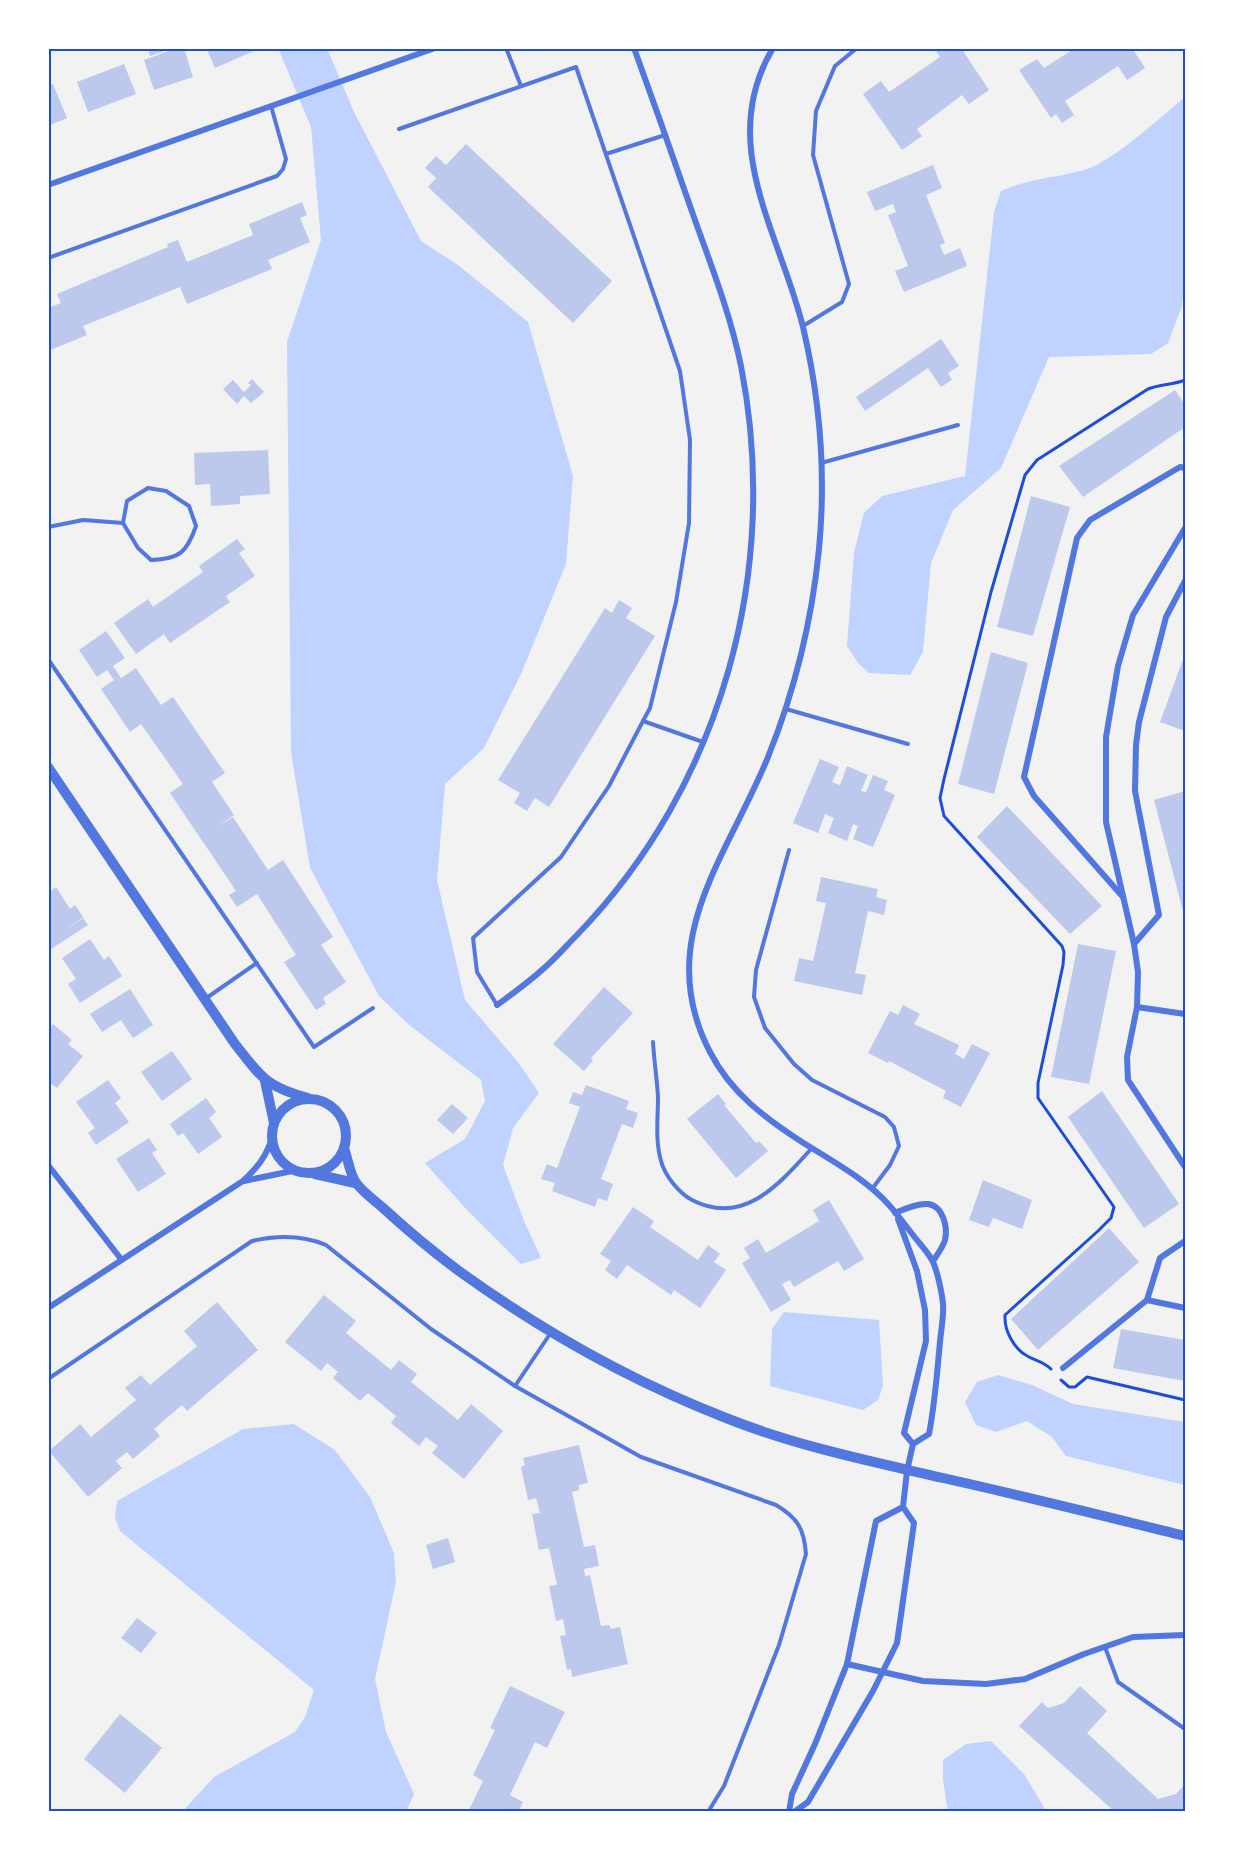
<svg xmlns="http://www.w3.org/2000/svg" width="1233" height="1860" viewBox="0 0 1233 1860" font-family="'IBM Plex Sans',sans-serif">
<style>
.water{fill:#bfd3fe}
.building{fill:#bdc9ec}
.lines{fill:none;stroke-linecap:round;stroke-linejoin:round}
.path{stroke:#1d4ed8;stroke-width:3}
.service{stroke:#5277de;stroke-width:4}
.minor{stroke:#5277de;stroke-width:6}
.tertiary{stroke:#5277de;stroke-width:10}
.neatline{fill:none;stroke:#1d4ed8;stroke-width:2}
</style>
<rect width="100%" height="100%" fill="#f2f2f2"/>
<g class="water">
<polygon points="278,48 327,48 354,112 421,241 458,265 528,322 573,476 566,564 521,674 484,748 445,784 437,880 465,1000 518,1062 539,1093 513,1128 503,1165 524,1221 541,1258 521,1264 467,1210 425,1163 465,1139 485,1101 481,1080 408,1024 379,996 310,868 291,752 287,342 321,240 311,127"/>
<path d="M1185 97V277L1182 306 1168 343 1151 354 1049 357 1001 468 953 510 931 563 923 652 910 675 869 673 858 663 847 646 854 553 864 513 882 496 965 476 994 212 1001 191C1029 178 1058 178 1087 169 1113 161 1162 116 1185 97Z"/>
<polygon points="784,1312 879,1320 883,1386 878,1400 863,1410 770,1386 772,1329"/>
<polygon points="998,1375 1032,1385 1073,1404 1185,1422 1185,1485 1066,1456 1052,1437 1027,1421 996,1432 976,1425 965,1402 977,1382"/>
<polygon points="294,1424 335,1450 370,1497 394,1553 396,1582 375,1679 386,1732 414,1794 406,1812 182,1812 214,1777 295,1732 305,1717 314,1690 120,1531 115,1518 117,1501 243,1429"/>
<polygon points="991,1741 1024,1774 1047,1812 948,1812 943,1780 943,1760 966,1744"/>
</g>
<g class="building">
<polygon points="151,48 173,48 150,56 148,49"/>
<polygon points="177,48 184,48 193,77 154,90 144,60"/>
<polygon points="206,48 255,48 256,50 215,68"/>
<polygon points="934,48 961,48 989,90 969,104 962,95 917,129 922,136 902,150 863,94 881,81 889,92 940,57"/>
<polygon points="1075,48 1132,48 1145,68 1127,80 1118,66 1065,101 1074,115 1062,123 1056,114 1051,118 1019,70 1037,59 1044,68"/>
<polygon points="124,64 136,94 88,112 77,82"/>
<polygon points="53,84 67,118 48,126 48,86"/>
<polygon points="466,144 612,281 573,323 428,187 436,178 425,168 436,156 446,165"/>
<polygon points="933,165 942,188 926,195 945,243 940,245 944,255 960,248 967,266 904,292 895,271 908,266 888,215 896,212 893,204 875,211 867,192"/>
<polygon points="302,202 307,215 300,218 310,242 268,260 272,269 187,304 180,287 83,326 87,335 48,351 48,308 61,303 57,294 168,247 167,244 178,240 187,262 253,235 249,224"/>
<polygon points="941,339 959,366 948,373 952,380 941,387 928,368 865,411 856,397"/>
<polygon points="252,379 264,392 251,403 244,396 237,404 223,389 233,380 244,392 251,385 248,383"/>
<polygon points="1175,390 1185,405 1185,427 1083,497 1059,466"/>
<polygon points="268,450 270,494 240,496 240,504 211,506 210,484 195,485 194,453"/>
<polygon points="1031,496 1070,507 1033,636 997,627"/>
<polygon points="237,539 245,549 239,553 255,576 226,596 230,602 170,643 164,634 136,654 114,623 148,599 153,607 203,572 199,566"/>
<polygon points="619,600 632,608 626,618 655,636 549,807 535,798 527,811 514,803 520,793 498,780 605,608 612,613"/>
<polygon points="106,631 125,658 113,666 121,678 136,668 161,705 173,697 225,773 212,782 234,815 217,827 233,817 268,870 283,860 333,937 321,945 346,982 323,998 326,1004 316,1010 284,962 296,955 257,894 237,907 229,895 236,891 170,793 183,784 141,724 130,732 101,689 114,680 107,670 97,677 79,650"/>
<polygon points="991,652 1028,663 994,794 958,784"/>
<polygon points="1185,654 1185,731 1160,722"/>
<polygon points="820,759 839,767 832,782 840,785 847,766 868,775 861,791 866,792 873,775 888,781 884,790 895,795 873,847 853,839 858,826 853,824 847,841 828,833 834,818 825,814 818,833 793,823"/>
<polygon points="1185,791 1185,915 1184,915 1154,800"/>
<polygon points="1007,806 1102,906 1070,934 977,837"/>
<polygon points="821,877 878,889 876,897 887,900 884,915 868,911 855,973 866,975 862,995 794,981 799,958 813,961 826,903 816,901"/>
<polygon points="56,887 70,909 75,905 83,917 63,932 83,918 88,925 48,951 48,921 51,920 48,916 48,893"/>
<polygon points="90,939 104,960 109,956 122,976 80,1003 68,984 76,979 62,958"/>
<polygon points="1078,944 1116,951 1089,1084 1051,1077"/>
<polygon points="604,987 633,1013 591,1058 593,1060 584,1071 553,1044"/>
<polygon points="130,989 153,1025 133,1038 121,1020 102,1032 90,1014"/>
<polygon points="903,1005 920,1014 914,1024 959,1045 955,1054 964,1059 972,1044 990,1053 961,1107 943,1098 946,1091 889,1061 888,1063 868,1053 890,1011 898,1015"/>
<polygon points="53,1024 72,1040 68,1044 83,1056 57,1088 48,1081 48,1029"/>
<polygon points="172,1051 192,1079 162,1101 141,1072"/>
<polygon points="108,1080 121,1098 115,1103 129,1122 96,1145 88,1133 95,1128 76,1102"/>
<polygon points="586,1085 629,1101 626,1109 638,1113 633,1128 622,1124 601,1179 613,1184 607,1201 598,1198 595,1207 552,1191 555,1183 541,1179 547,1164 557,1168 580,1107 569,1103 573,1092 582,1095"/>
<polygon points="1102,1091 1179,1204 1144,1228 1068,1117"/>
<polygon points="718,1094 726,1104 724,1105 756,1143 759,1141 768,1151 736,1178 687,1119"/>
<polygon points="206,1098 216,1112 209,1118 222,1137 198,1154 183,1133 178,1136 170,1124"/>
<polygon points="452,1104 468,1118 453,1134 437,1120"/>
<polygon points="149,1138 157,1150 152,1153 166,1174 138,1192 116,1159"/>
<polygon points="983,1180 1032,1200 1022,1229 993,1218 989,1227 969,1220"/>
<polygon points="829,1200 864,1259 844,1271 838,1261 794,1287 790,1280 782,1284 791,1300 771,1312 742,1263 750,1258 744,1248 758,1239 766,1253 819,1221 813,1210"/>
<polygon points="633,1207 654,1221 650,1227 698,1260 708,1245 720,1254 714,1262 726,1270 700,1308 674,1290 671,1295 627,1265 617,1279 605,1270 611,1261 600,1254"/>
<polygon points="1109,1228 1139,1262 1038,1350 1011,1319"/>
<polygon points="324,1295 356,1321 346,1333 391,1370 399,1360 417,1374 411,1382 458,1420 471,1404 503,1431 464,1479 432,1453 438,1446 426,1437 419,1446 391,1423 396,1416 368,1393 360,1401 333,1378 338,1372 327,1363 321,1371 285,1342"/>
<polygon points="217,1302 258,1350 187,1411 182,1405 154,1429 160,1436 133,1459 127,1452 116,1461 122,1468 88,1497 49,1451 80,1424 91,1437 136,1400 125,1388 141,1375 150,1385 197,1346 184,1331"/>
<polygon points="1121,1329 1185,1340 1185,1381 1113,1368"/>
<polygon points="579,1445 588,1483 579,1485 579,1490 572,1492 584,1547 595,1545 599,1566 584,1569 585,1576 590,1575 601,1626 609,1625 611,1629 620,1627 628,1664 572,1677 571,1669 567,1670 560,1636 566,1635 563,1619 556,1621 549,1586 557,1585 549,1548 539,1550 532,1514 540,1513 536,1498 528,1500 521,1467 525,1465 523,1458"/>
<polygon points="448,1538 455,1562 433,1569 426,1545"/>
<polygon points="137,1618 157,1633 141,1653 121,1638"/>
<polygon points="510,1686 565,1712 547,1748 535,1742 510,1795 523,1802 518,1812 468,1812 483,1781 473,1775 495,1730 490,1728"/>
<polygon points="1080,1686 1107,1711 1087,1733 1158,1799 1176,1794 1185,1784 1185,1812 1115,1812 1019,1726 1042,1702 1048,1708 1064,1703"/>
<polygon points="120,1714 162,1748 125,1793 84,1759"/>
</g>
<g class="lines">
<g class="path">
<path d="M1051 1369C1044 1362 1037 1361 1029 1357 1014 1350 1004 1330 1005 1315L1098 1231 1111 1218 1114 1207 1038 1098V1083L1063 965 1064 952 1062 946 944 816 940 798 944 779 991 592 1025 475 1037 460 1148 389C1161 384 1173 385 1185 380"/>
<polyline points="1061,1380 1069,1387 1075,1387 1087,1377 1185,1400"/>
</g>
<g class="service">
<polyline points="506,48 521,86"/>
<polyline points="399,129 576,67 680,371 690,440 689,523 676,602 650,708 643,721 609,786 561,857 473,938 477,972 497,1005"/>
<polyline points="606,154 665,135"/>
<polyline points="48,258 277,176 283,169 286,159 271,106"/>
<polyline points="803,326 842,302 849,284 813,155 816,111 835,66 857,48"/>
<polyline points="821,463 958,425"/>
<path d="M148 488 166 491 189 506 196 526C187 552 180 559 151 560L138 548 123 523 127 501Z"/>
<polyline points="48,527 83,520 123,523"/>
<polyline points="48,659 314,1047 373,1008"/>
<polyline points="786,709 908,744"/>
<polyline points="643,721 703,742"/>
<polyline points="789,850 756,970 754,997 765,1028 794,1064 812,1080 885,1117 894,1127 899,1146 890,1165 872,1189"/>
<polyline points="205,999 257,963"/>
<path d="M653 1042C654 1060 657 1079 658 1097 658 1118 655 1140 661 1161 665 1176 679 1193 692 1200 744 1227 780 1183 812 1148"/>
<path d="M48 1379 252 1241C278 1235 302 1235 326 1245L431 1329 515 1386 641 1457 776 1505C798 1518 804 1529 806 1554L779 1645 724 1786 708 1812"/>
<polyline points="515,1386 550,1334"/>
<polyline points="1105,1647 1118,1682 1185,1729"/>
</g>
<g class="minor">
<path d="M773 48C716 143 780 233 803 327 820 399 826 475 819 549 812 620 795 690 768 757 728 856 652 941 710 1052 731 1093 765 1118 802 1142 832 1161 866 1179 889 1205 898 1215 905 1225 913 1235 919 1243 927 1251 932 1260 937 1269 942 1293 943 1304 944 1316 941 1330 940 1342 937 1373 935 1403 929 1434L913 1444 907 1471 903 1507 914 1523 897 1643 873 1691 808 1802 794 1812"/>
<polyline points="48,185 435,48"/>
<polyline points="1185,528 1133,615 1118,666 1106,737 1106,822 1134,944 1138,972 1137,1007 1127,1057 1128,1080 1185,1167"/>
<polyline points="1123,897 1034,796 1024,777 1077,538 1090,520 1180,467 1185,468"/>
<polyline points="1134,944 1159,915 1135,791 1136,745 1139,722 1166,617 1185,581"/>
<path d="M497 1005C512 994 529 982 543 969 555 959 566 946 577 935 722 785 781 570 741 366 731 317 713 270 696 223 676 165 655 106 634 48"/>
<polyline points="1137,1007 1185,1014"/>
<polyline points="48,1165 121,1259"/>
<polyline points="244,1181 297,1170"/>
<path d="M895 1213C905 1209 917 1203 928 1204 943 1206 948 1227 945 1240 943 1247 937 1255 933 1261"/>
<polyline points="898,1219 917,1271 925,1310 926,1341 904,1433 913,1444"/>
<polyline points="1185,1241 1160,1258 1147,1300 1185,1308"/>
<path d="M48 1308 243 1181C257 1168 267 1156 272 1137"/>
<polyline points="1063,1368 1147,1300"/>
<polyline points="847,1664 923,1681 986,1684 1025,1679 1084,1654 1133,1637 1185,1635"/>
<polyline points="789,1812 792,1794 815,1744 847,1664 876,1521 903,1507"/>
</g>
<g class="tertiary">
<path d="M48 767 235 1044C261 1077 266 1087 308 1098"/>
<polyline points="265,1081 274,1123"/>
<circle cx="309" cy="1136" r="37"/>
<path d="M344 1148C348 1159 350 1176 357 1184 364 1193 374 1200 382 1207 406 1229 432 1251 459 1271 542 1331 631 1381 726 1418 796 1446 870 1461 943 1478 1024 1496 1104 1516 1185 1536"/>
<polyline points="315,1174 355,1183"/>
</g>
</g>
<rect width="1233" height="1860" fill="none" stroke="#ffffff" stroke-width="99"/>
<rect x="50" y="50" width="1134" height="1760" class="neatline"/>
</svg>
